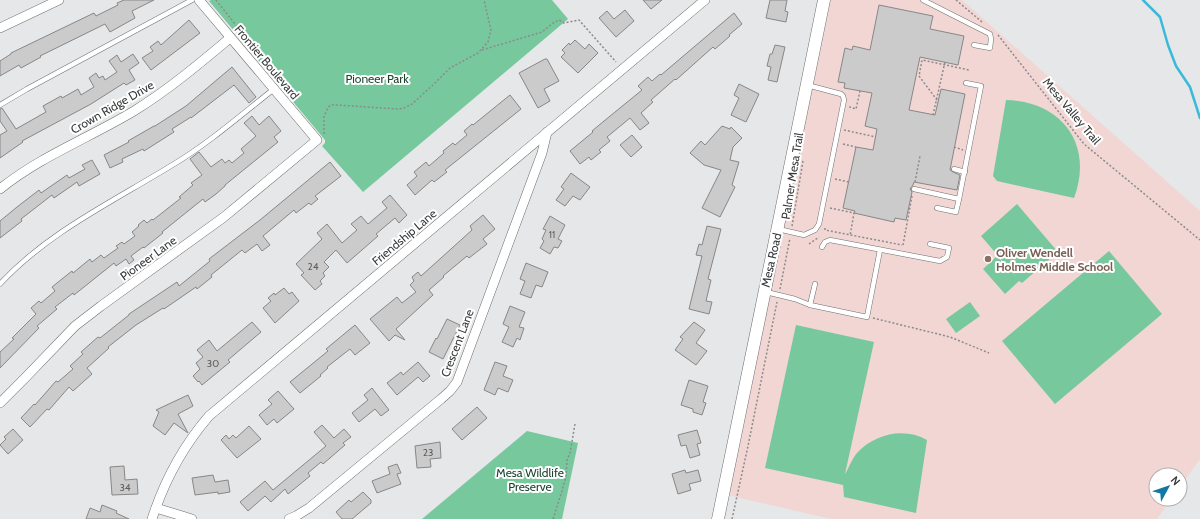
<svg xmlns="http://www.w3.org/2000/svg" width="1200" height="519" viewBox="0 0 1200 519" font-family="Cabin,sans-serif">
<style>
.education{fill:#f1d6d3}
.green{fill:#78c89d}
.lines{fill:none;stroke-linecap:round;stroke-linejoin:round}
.stream{stroke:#3ab9da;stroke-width:2.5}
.building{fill:#cccbcc;stroke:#888788}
.service-casing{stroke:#6d6f70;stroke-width:5.5}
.minor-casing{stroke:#6d6f70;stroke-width:10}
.secondary-casing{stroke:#6d6f70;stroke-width:13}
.path{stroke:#898b8c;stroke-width:1.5;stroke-dasharray:2 2;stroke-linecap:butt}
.service{stroke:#fff;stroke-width:4.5}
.minor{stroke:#fff;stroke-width:9}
.secondary{stroke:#fff;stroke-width:12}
.education-dot{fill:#8d6e63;stroke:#fff;stroke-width:1.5}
.labels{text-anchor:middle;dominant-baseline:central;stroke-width:4;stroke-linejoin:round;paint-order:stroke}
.number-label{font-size:10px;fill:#5e5e5f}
.street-label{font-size:12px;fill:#393a3b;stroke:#fff}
.park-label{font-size:12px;fill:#1c4530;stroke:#fff}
.education-label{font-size:12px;font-weight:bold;fill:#785e54;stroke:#fff;text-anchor:start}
</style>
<rect width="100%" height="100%" fill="#e5e7e8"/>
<polygon class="education" points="830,0 962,0 1200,211 1200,459 1180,487 1180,475 1156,475 1156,499 1171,499 1157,519 831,519 728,495"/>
<g class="green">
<polygon points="211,0 552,0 568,19 363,192 322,146 325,143 325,140 209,1"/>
<path d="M1006 100C1062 101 1094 145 1074 198L997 181 993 176Z"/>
<polygon points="1017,204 1058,252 1022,283 1019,281 1005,294 983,269 997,256 1018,279 981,236"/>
<polygon points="1109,251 1162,314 1055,404 1002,341"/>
<polygon points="970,302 980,316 956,333 946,319"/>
<path d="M796 325 874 342 845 474C849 468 851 460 857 453 875 434 904 427 927 440L916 513 844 497 843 484V485L765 468Z"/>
<polygon points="527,431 578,443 562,519 422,519"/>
</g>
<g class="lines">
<polyline class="stream" points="1143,0 1160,17 1168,45 1176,66 1190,87 1200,118"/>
</g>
<g class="building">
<polygon points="124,0 154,0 132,11 135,18 110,32 105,24 40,56 41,57 21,68 19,65 0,76 0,61 11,54 11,53 94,13 96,16 118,5 117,3"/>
<polygon points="643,0 662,0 651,9"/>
<polygon points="770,0 787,0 785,11 788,12 786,22 766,18"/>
<polygon points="879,5 933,16 930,29 964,36 958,65 920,57 909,110 935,115 941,89 965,94 950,170 953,172 960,175 957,190 914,182 913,185 910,189 912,192 906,220 895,218 894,222 854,213 855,211 843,208 856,147 873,150 877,129 865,126 872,93 844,88 845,83 838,82 845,48 852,50 853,46 870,50"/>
<polygon points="625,10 634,21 616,37 599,18 607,11 614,19"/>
<polygon points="734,13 742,24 729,35 730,36 715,49 713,47 676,80 675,79 651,100 653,102 641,113 649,123 640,130 630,118 607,137 610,141 599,150 601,152 591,160 589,157 580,164 570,151 593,132 592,131 604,121 642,90 638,86 648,77 652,81 660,74 661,75"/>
<polygon points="189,20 200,33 151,70 142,58 153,51 150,47 158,41 161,45"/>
<polygon points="575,40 585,49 589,44 598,53 578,73 561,57 565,53 562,50 569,43 570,45"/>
<polygon points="775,45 785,47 777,82 768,80 771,67 767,66 770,54 772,54"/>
<polygon points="133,54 139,63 129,70 135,80 126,85 124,83 91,104 22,141 23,142 0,158 0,135 7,131 0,121 0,109 2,108 16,129 46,112 43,106 61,96 62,98 78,89 81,95 94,87 89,78 96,73 99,78 103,76 105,80 117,72 109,61 117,55 121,62"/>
<polygon points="545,59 547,59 559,81 544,89 550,101 538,108 519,73"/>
<polygon points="232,67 256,97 249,103 234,85 191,118 191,117 172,129 174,132 144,151 143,149 122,159 123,162 110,168 104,155 129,142 128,141 154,126 155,126 186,106"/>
<polygon points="739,84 759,94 746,122 731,115 739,98 734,95"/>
<polygon points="510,95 521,109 445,170 447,172 434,182 432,180 415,195 407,185 417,176 414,172 426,162 429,166 444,153 443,151 453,143 455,145 467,135 464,131 472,124 473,125"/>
<polygon points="252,116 259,125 269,116 281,131 274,137 278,142 225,185 225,186 216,194 205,202 203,199 162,232 163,233 144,248 143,247 131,256 134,260 129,264 126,259 116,266 114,263 74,295 73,293 55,307 57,309 37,326 39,328 0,368 0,352 14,339 12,338 36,314 31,308 39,301 41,303 55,291 52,287 72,271 73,273 90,259 92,262 101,255 104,258 118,248 116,246 122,242 124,244 135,236 132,232 139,226 138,225 144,220 147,223 152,219 153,220 181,198 179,197 193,185 191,183 202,175 190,159 199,152 211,167 222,159 225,163 229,160 232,163 244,153 241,149 256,136 244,123"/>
<polygon points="722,126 730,129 731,127 742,138 733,147 730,160 739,162 732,185 735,187 720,217 702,208 721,170 704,165 690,153 701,141 705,145"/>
<polygon points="632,135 642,147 631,157 620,145"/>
<polygon points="92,160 100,174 79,186 77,182 54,198 52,195 21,219 22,221 0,238 0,221 17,207 39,190 41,193 67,175 69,178 85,169 82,165"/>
<polygon points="330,162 341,176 315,196 318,199 311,205 309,203 296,213 294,210 263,236 270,245 262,251 257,244 245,253 242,250 211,275 212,277 197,289 196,287 164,309 163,308 136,325 108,347 109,348 87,368 92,374 73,391 69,387 49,410 47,409 30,427 21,418 34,404 35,405 56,381 58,382 73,369 70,366 83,354 81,352 98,337 100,338 129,315 129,314 177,282 179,286 210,261 209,259 260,220"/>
<polygon points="571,173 590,187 580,200 573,196 565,206 556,200 564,189 561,187"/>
<polygon points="390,195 407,215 399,223 395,218 376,234 378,236 347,263 336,250 324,262 329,267 323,273 325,276 320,281 322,284 315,290 301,275 304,273 296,264 322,239 317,233 327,224 342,243 357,230 351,224 361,216 368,224 387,208 382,202"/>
<polygon points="483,215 495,229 483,239 487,244 469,258 467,256 443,276 444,277 429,290 433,295 396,329 405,340 395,335 389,341 370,319 397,297 402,303 416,292 410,285 414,281 412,277 418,272 421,276 441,258 472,230 470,226"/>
<polygon points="550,216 565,225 558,239 562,241 558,248 554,247 550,254 540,248 544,241 542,239 546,230 543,229"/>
<polygon points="707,226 721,229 708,279 711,280 706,301 712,302 709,314 689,309 702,256 696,255 699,244 702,245"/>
<polygon points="526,263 548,272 542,287 536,285 531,298 520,294 525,281 520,279"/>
<polygon points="284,288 289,294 292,292 299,301 275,323 263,308 271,301 268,298 274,293 275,295"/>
<polygon points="510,306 525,312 519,327 524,328 520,340 517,338 513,347 502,342 509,327 503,324"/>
<polygon points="447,319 460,325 443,359 429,352 436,338 437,339"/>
<polygon points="252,322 261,332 228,360 230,362 202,385 199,381 198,382 193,376 200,369 196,363 203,357 197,350 209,340 217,351"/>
<polygon points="694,322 705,330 696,343 707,351 696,365 675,350 683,339 680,337"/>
<polygon points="355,325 370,343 355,355 350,349 327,367 328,368 320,375 321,376 300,393 290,382 328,351 326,349"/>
<polygon points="418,362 430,376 423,382 418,377 397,395 387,383 401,372 403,375"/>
<polygon points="495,362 507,366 503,376 513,380 508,392 498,388 495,395 484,390"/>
<polygon points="689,380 708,386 703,402 706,403 702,415 693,412 693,409 681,405"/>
<polygon points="372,388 389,410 381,416 375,409 359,422 352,413 368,400 364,395"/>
<polygon points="278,391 294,409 277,423 274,419 267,425 259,415 272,404 268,400"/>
<polygon points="188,395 193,406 178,414 188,433 174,423 165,435 153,426 159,412 156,410"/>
<polygon points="477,407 487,418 462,440 452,429"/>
<polygon points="322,425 334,438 344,429 351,437 343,443 345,445 323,464 321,462 308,473 310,476 288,494 285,489 271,502 265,496 248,511 240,502 265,481 273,490 326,446 314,432"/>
<polygon points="249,426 261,439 237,458 221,440 226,435 229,439 233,435 236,438"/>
<polygon points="13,429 23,440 8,454 0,445 6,439 4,437"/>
<polygon points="697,430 701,443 697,444 700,455 690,458 686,445 681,446 678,435"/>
<polygon points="440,442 441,458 430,459 431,467 417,468 415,446"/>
<polygon points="397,464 401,473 397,474 401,484 377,493 372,481 390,474 388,467"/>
<polygon points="124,466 125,480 137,479 138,494 112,495 110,467"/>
<polygon points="685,470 686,473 698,470 701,481 689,484 691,490 678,494 672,474"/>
<polygon points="213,475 215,482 228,480 230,492 218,494 218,492 195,495 192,478"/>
<polygon points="363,492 371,500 371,503 352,519 342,519 336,512 349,500 351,502"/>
<polygon points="102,505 117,511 116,513 129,519 86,519 90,508 100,512"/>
</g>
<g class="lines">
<g class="service-casing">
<g id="service">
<polyline points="923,0 990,34 991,39 990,48 974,45"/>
<polyline points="0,105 27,89 192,0"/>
<polyline points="954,169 965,172"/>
<polyline points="914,189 959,199"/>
<polyline points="937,208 956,212 959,199 981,86 966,83"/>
<polyline points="778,229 804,235 815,230 819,224 844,100 843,96 841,94 807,85"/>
<polyline points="822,247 825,242 830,240 940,261 947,257 949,248 930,244"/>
<path d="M0 284C48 232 114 201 174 164 209 143 241 115 274 89"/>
<polyline points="766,292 795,299 810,305 867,317 880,250"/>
<polyline points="810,305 815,284"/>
</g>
</g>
<g class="minor-casing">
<g id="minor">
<polyline points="0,28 59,0"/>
<path d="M0 189C41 156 89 138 134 111 168 90 199 64 230 38"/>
<polyline points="0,403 25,378 75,326 101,306 224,217 317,140 199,0"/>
<polyline points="156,508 192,519"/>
<path d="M152 519C164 482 184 445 209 416L705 0"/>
<polyline points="289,519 296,516 309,508 441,399 450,391 457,382 542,153 547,132"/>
</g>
</g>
<g class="secondary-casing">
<path id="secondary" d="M718 519C753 346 790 173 824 0"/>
</g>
<g class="path">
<polyline points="216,0 280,81"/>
<polyline points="956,0 982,22"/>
<polyline points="998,35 1084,144 1200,240"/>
<polyline points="482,50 542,32 553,23 559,20 564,23 579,20 616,62"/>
<polyline points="937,100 919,76 922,60 969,70"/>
<polyline points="850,108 850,107 856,109 860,91"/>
<polyline points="933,115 945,62"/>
<polyline points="844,130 876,137"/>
<polyline points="324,134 324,117 328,107 332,105 337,105 398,109 404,108 412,104 435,83 450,68 478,53 488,42 491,30 484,0"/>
<polyline points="843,144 856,147"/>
<polyline points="954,147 963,150"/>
<polyline points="835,179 849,182"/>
<polyline points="915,182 920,156"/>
<polyline points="830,208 854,213 850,236"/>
<polyline points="792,226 803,161"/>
<polyline points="825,228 825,230 902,245"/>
<polyline points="809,244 819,237"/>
<polyline points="903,245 912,196"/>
<polyline points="780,289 790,238"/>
<polyline points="873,318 950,337 989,353"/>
<polyline points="553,519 562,491 566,476 567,460 570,453 575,424"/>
<polyline points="732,519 748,446 777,302"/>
</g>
<use href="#service" class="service"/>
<use href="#minor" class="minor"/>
<use href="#secondary" class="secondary"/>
</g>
<circle class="education-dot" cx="988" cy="259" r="4"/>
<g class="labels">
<g class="number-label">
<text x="552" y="234">11</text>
<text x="313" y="266">24</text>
<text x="213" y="363">30</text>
<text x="428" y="452">23</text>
<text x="125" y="487">34</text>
</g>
<g class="street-label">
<text transform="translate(267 62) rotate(50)">Frontier Boulevard</text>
<text transform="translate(112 107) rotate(-30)">Crown Ridge Drive</text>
<text transform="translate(1072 111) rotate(50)">Mesa Valley Trail</text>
<text transform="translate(792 176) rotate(-81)">Palmer Mesa Trail</text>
<text transform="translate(404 237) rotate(-40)">Friendship Lane</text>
<text transform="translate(148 258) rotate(-36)">Pioneer Lane</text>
<text transform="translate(771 260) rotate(-77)">Mesa Road</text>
<text transform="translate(457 343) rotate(-69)">Crescent Lane</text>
</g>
<g class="park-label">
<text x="377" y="78">Pioneer Park</text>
<text x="530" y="472">Mesa Wildlife<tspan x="530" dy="14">Preserve</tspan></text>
</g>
<g class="education-label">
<text x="996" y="252">Oliver Wendell<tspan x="996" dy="14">Holmes Middle School</tspan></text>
</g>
</g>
<g transform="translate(1168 487) rotate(50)"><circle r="19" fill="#ffffff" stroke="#b0b0b1"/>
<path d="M0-3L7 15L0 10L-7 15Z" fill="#1178a3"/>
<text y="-6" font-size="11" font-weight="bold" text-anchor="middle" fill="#393a3b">N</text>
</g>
</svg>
